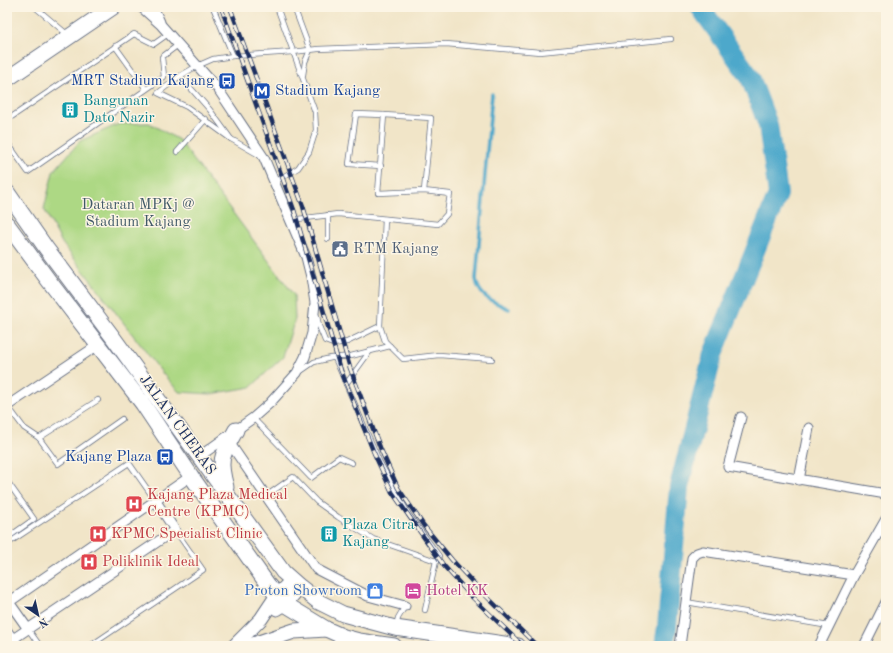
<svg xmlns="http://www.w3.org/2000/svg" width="893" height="653" viewBox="0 0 893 653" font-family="'Old Standard TT',serif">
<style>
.green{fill:#add884;stroke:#648471}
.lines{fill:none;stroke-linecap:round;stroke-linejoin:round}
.stream{stroke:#4da8cb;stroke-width:3.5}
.river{stroke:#4da8cb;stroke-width:20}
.lane-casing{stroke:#666f83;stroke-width:6}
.street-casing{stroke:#666f83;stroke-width:11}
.secondary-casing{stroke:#666f83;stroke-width:15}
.primary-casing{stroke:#666f83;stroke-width:17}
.lane{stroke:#fff;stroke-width:4.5}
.street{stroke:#fff;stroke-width:9}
.secondary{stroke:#fff;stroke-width:13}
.primary{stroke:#fff;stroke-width:15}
.rail-casing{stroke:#1b2f5e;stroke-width:4.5}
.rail{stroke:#fcf5e5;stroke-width:3;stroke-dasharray:9;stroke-linecap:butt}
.labels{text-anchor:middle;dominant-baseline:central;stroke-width:3;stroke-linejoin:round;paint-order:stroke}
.transit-label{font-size:15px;fill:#164399;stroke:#fcf5e5;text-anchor:end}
.culture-label{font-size:15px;fill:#0d838f;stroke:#fcf5e5;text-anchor:start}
.park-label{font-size:15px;fill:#405968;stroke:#fcf5e5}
.service-label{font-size:15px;fill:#4e5e75;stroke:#fcf5e5;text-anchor:start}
.street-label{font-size:15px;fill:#1b2f5e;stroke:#fcf5e5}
.health-label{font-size:15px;fill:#be3a42;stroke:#fcf5e5;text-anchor:start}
.shop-label{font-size:15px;fill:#366cbe;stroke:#fcf5e5;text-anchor:end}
.hotel-label{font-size:15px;fill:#b23c85;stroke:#fcf5e5;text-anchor:start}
</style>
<rect width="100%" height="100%" fill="#fcf5e5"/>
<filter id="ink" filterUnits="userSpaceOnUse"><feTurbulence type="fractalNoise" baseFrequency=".025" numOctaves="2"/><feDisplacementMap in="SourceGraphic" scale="8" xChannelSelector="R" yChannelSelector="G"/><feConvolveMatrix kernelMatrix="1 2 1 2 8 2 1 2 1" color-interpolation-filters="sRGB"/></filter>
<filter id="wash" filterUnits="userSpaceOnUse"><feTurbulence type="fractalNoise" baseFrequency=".012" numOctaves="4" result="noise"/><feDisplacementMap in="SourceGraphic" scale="16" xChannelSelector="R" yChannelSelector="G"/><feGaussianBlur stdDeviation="0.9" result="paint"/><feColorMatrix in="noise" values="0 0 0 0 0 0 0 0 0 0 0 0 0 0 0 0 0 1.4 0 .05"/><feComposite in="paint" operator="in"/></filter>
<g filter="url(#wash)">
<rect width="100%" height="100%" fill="#f1e5c8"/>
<polygon class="green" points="149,123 179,140 294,295 295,319 283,357 251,387 211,394 179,392 163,374 62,243 44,209 53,172 80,141 119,124"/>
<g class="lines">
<path class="stream" d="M492 94 476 279C479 298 493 301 509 309"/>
<polyline class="river" points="664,646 667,627 679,487 713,354 778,194 768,125 750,77 700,7"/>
</g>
</g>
<g filter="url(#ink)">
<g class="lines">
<g class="lane-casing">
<g id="lane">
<polyline points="35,7 68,35"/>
<polyline points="213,7 233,56"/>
<polyline points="294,7 310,50 305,62 303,75"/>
<polyline points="115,46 146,89"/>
<polyline points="180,76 210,110 231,139 187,107 158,93 180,76 197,66 213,59 233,56 293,52 318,49 446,44 540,52 671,39"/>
<polyline points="7,120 134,34 154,44 168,34"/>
<polyline points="231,139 259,155"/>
<polyline points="7,142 28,172 164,77 162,57 178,45"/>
<polyline points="177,152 206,119"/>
<polyline points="381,166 349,164 356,114 384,115"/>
<polyline points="274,182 298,168 309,152 316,130 315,112 277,7"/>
<polyline points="328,215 328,239"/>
<polyline points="385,219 380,326 385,341 403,359 439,355 492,359"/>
<polyline points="290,220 338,214 438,224 447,214 450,194 424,191 378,193 384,115 431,118 424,191"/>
<polyline points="317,316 319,326 325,341 333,344 347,342 380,326"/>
<polyline points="335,358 379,461 409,515 439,556 436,561"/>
<polyline points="301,371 314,362 331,358 351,356 390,346"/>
<polyline points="346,384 370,351"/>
<polyline points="7,405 24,428 39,438 58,464 122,419"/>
<polyline points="253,418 311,478 339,457 352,463"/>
<polyline points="39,438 98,400"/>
<polyline points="7,481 34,519 7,538"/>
<polyline points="266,496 293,477 317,502 338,517 373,539 436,561 425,610"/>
<polyline points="7,544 129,463 155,500"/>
<polyline points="686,602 829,626"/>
<polyline points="396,626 398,618 405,606"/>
<polyline points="28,629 40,646"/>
<polyline points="90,646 203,570 175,530"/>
</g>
</g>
<g class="street-casing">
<g id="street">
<polyline points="141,7 161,25 218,89 264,158 306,257 311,277 315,303 312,333 305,357 297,373 270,403 253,418 200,456"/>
<polyline points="155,7 155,11 160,22"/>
<polyline points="7,406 98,345"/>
<polyline points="741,417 728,467 886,494"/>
<polyline points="229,442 316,569 368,596 405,606"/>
<polyline points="799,480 809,428"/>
<polyline points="28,629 9,602 191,476"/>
<polyline points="7,631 18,646"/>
<polyline points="13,639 175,530 155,500"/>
<polyline points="680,646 692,558 697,553 703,551 854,575"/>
<polyline points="819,646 854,575 886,519"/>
<polyline points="864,646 886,602"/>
</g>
</g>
<g class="secondary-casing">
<g id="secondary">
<polyline points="277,609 285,604 300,587"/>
<polyline points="234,646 261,619 277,595 292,580"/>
</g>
</g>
<g class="primary-casing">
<g id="primary">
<polyline points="7,79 113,7"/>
<polyline points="7,192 46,248 112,336 283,572 300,587 319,602 343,614 395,628 518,646"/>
<polyline points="7,224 49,281 143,404 191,476 268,585 285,604 326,629 344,637 359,641 394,646"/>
<path d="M226 487C218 459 222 455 236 430"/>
<polyline points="250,646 294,631 326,629"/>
</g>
</g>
<use href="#lane" class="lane"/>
<use href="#street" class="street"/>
<use href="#secondary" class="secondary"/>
<use href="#primary" class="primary"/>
<g class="rail-casing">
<g id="rail">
<polyline points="221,7 294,210 341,371 374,453 392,492 444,566 471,596 523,646"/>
<polyline points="230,7 303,206 350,368 381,450 398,488 424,526 452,560 479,589 537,646"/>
</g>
</g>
<use href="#rail" class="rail"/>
</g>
</g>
<defs>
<g id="bus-square" transform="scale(0.9)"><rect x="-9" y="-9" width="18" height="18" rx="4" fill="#1a4fb4" stroke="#fcf5e5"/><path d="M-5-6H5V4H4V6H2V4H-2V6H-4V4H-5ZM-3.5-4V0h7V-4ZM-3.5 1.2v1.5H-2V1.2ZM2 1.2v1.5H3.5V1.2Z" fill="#fff"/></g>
<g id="metro-square" transform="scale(0.9)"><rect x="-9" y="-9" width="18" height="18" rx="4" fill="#1a4fb4" stroke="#fcf5e5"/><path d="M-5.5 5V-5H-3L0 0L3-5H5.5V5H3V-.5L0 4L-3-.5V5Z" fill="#fff"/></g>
<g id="building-square" transform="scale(0.9)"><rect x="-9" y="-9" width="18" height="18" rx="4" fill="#0f9aa8" stroke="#fcf5e5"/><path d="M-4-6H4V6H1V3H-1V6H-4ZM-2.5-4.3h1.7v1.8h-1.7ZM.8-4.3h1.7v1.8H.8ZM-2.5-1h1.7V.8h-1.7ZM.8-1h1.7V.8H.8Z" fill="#fff"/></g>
<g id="civic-square" transform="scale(0.9)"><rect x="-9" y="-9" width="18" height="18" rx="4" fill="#5c6f8a" stroke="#fcf5e5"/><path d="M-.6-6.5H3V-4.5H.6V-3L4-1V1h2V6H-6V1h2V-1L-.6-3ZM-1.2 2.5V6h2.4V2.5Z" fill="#fff"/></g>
<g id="hospital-square" transform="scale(0.9)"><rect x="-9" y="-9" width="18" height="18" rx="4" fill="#e0444e" stroke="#fcf5e5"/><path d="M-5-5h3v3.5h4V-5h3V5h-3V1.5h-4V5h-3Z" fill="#fff"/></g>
<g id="shop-square" transform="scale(0.9)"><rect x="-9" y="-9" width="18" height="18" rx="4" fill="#3f7fe0" stroke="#fcf5e5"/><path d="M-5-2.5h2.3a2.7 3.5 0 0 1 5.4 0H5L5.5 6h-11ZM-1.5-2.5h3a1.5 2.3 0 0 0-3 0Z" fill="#fff"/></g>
<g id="hotel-square" transform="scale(0.9)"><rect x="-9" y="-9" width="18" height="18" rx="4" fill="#d1479c" stroke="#fcf5e5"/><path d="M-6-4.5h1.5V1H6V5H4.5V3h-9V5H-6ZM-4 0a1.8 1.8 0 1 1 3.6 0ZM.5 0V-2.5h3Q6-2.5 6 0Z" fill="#fff"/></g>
</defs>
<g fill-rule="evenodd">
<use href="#bus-square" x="227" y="81"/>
<use href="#metro-square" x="262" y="91"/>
<use href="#building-square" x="70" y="110"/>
<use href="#civic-square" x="340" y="249"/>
<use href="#bus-square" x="165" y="457"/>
<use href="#hospital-square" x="134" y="504"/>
<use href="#hospital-square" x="98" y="534"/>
<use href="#building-square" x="329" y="534"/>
<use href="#hospital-square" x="89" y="562"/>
<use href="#shop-square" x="375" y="591"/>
<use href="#hotel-square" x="413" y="591"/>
</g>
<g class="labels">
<g class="transit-label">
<text x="214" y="81">MRT Stadium Kajang</text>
<text x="275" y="91" text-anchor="start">Stadium Kajang</text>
<text x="152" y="457">Kajang Plaza</text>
</g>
<g class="culture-label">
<text x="83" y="101">Bangunan<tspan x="83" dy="17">Dato Nazir</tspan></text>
<text x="342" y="525">Plaza Citra<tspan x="342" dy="17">Kajang</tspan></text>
</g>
<g class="park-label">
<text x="138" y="205">Dataran MPKj @<tspan x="138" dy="17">Stadium Kajang</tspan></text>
</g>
<g class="service-label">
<text x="353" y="249">RTM Kajang</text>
</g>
<g class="street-label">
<text transform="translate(177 425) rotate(54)">JALAN CHERAS</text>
</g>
<g class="health-label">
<text x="147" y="495">Kajang Plaza Medical<tspan x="147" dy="17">Centre (KPMC)</tspan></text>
<text x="111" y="534">KPMC Specialist Clinic</text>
<text x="102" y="562">Poliklinik Ideal</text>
</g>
<g class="shop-label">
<text x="362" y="591">Proton Showroom</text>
</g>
<g class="hotel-label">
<text x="426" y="591">Hotel KK</text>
</g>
</g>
<rect width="893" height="653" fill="none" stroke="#fcf5e5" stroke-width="24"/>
<g transform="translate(38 615) rotate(146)" stroke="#fcf5e5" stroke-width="3" paint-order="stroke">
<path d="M0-3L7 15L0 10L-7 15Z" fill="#1b2f5e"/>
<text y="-6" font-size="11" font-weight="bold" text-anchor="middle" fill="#1b2f5e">N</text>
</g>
</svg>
